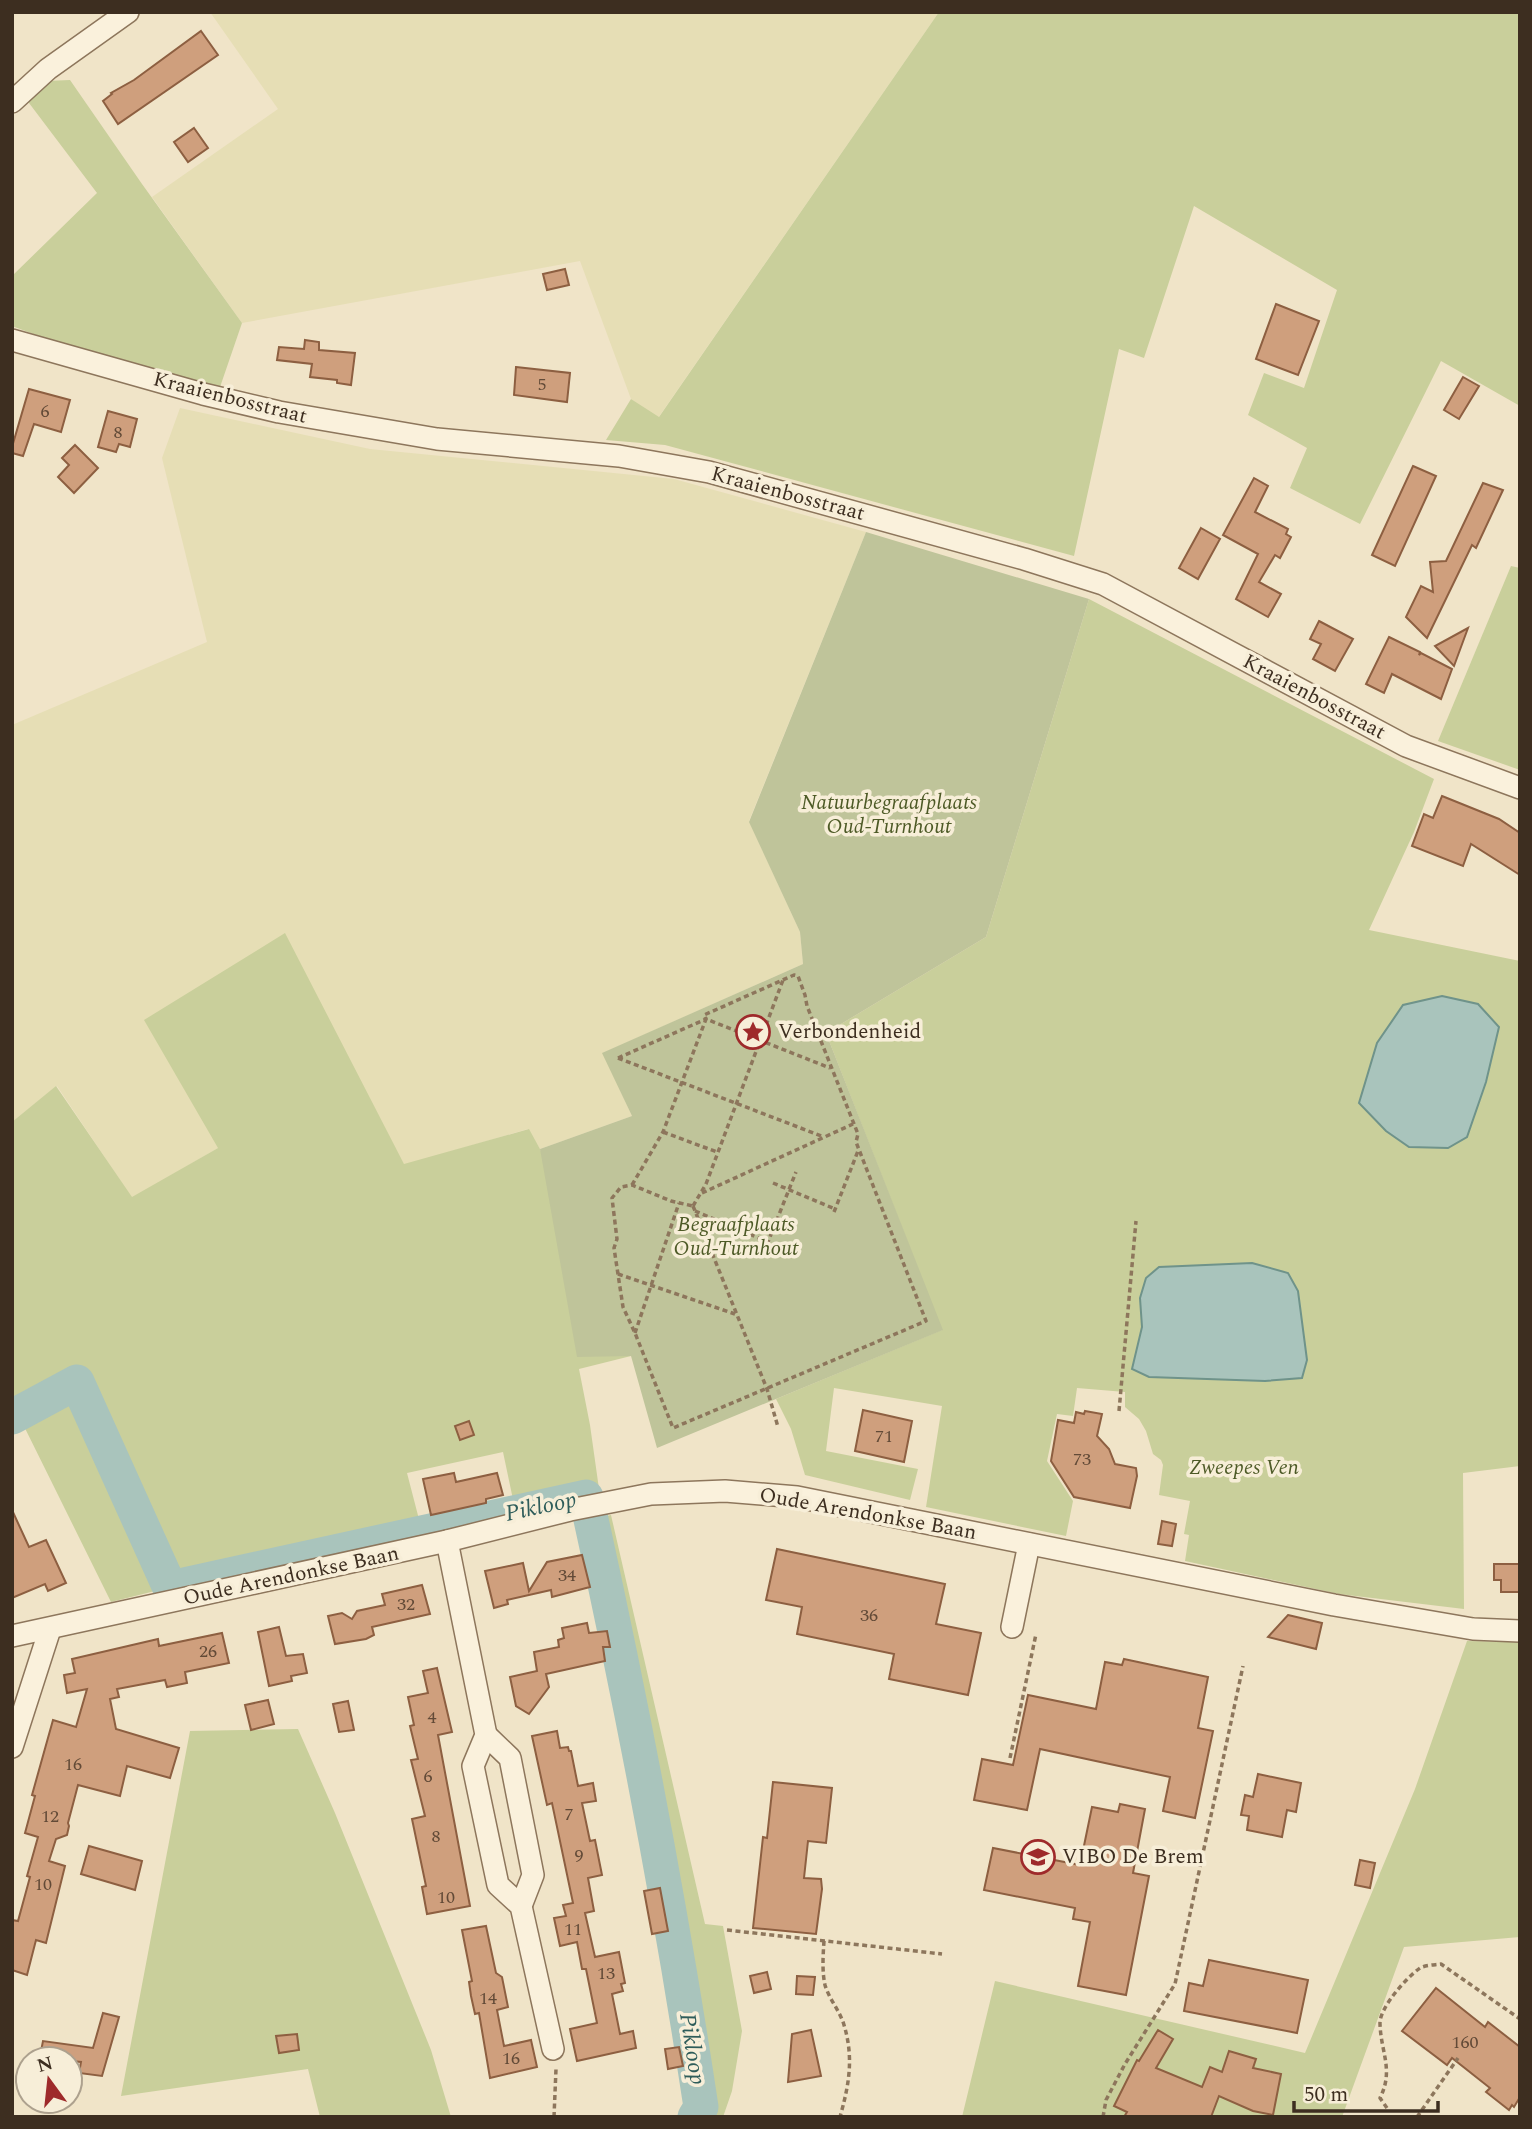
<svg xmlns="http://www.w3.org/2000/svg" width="1532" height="2129" viewBox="0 0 1532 2129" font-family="Spectral,serif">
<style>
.farmland{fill:#e6deb5}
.green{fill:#c9cf9b;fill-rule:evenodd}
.cemetery{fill:#bfc49a}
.water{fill:#a9c4bc;stroke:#6f938a;stroke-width:2}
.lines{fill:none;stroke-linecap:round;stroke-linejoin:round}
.river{stroke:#a9c4bc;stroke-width:35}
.building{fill:#cf9f7d;stroke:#8d5f41;stroke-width:2}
.minor-casing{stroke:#8d765c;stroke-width:24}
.path{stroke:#8d765c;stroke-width:3.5;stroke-dasharray:5 3.5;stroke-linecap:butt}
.minor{stroke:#faf1dc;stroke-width:21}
.labels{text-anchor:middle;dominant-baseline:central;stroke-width:7;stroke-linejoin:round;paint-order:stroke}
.number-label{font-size:18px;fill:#624a37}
.street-label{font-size:21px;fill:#3d2e20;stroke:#f7eed8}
.park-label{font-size:21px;font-style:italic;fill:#4d5a26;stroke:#f7eed8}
.poi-label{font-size:21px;fill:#3d2e20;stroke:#f7eed8;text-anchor:start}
.water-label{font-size:23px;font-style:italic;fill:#2f5d5a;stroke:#f7eed8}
</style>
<rect width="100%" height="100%" fill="#f0e4c8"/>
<g class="farmland">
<polygon points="210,12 939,12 658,418 631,399 580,261 242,323 152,197 278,109"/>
<polygon points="180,408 370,449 674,479 866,532 749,821 800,932 803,964 603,1053 632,1116 540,1149 528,1129 404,1165 284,934 218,1148 132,1198 57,1086 12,1122 12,725 207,642 162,458"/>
</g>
<g class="green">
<polygon points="939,12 1520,12 1520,406 1441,361 1360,524 1290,488 1307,448 1248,415 1264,373 1304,388 1337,290 1194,206 1144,358 1119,349 1074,556 665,445 606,440 631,399 659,417"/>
<polygon points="70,80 142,184 242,323 219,390 92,356 12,326 12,276 97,193 26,99 46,81"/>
<polygon points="1511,566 1520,568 1520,770 1438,741"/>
<path d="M1089 599 1434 779 1414 832 1369 930 1520 961V1466L1463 1473 1464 1609 1339 1594 1185 1561 1189 1535 1184 1534 1190 1501 1159 1495 1163 1465 1161 1460 1153 1454 1146 1431 1139 1419 1125 1407V1392L1077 1388 1073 1416 1057 1414 1047 1461 1073 1501 1066 1536 926 1507 942 1406 834 1388 826 1451 918 1469 910 1500 805 1475 791 1429 776 1399 942 1330 826 1033 986 937ZM1252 1263 1288 1273 1298 1291 1265 1381 1149 1377 1132 1369 1142 1327 1140 1298 1146 1278 1159 1267Z"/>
<polygon points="285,933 404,1164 529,1129 540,1149 631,1356 579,1369 590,1425 599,1489 515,1509 503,1452 407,1473 421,1527 181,1577 159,1590 111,1602 12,1402 12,1122 56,1086 132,1197 218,1148 144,1020"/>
<polygon points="611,1515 705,1924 723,1926 742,2031 732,2091 723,2117 695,2117 701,2107 653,1815 591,1519"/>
<polygon points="1467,1641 1520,1642 1520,1937 1404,1947 1342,2117 962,2117 995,1981 1305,2053 1415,1789"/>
<polygon points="298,1729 335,1813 431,2050 451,2117 320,2117 308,2069 121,2096 190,1731"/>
</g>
<polygon class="cemetery" points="866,532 1089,599 986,937 826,1033 943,1330 657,1448 631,1356 577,1357 540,1149 632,1116 602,1053 803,964 800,932 749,822"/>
<g class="water">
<polygon points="1442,996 1478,1004 1499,1027 1486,1082 1467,1137 1448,1148 1409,1147 1386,1131 1359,1103 1377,1043 1403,1005"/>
<polygon points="1252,1263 1288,1273 1298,1291 1307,1360 1302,1378 1265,1381 1149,1377 1132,1369 1142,1327 1140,1298 1146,1278 1159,1267"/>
</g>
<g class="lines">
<path class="river" d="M12 1417 77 1382 170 1588 586 1497C631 1699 670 1902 701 2107L695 2117"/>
</g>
<g class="building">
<polygon points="201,31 218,55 118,124 103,101 112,94 111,93 134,80"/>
<polygon points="194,128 208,148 188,162 174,142"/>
<polygon points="565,269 569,285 547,290 543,274"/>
<polygon points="1276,304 1319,321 1298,375 1256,359"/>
<polygon points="305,340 319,342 319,350 355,353 351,385 337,383 337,380 310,377 312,364 277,360 279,347 304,349"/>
<polygon points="516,367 570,373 567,402 514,395"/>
<polygon points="1463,377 1479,386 1459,419 1444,410"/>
<polygon points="29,389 70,400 61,432 34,424 23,456 12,453 12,447"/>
<polygon points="108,411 137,419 130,447 119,444 116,452 98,447"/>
<polygon points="75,445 98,468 74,493 58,477 69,465 62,458"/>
<polygon points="1413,466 1436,476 1395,566 1372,555"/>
<polygon points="1254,478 1268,486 1255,512 1288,529 1286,534 1291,537 1280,558 1275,555 1259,582 1281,594 1268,617 1236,599 1258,554 1223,535"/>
<polygon points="1483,483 1503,490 1476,548 1472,545 1427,638 1406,617 1421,586 1433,592 1430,562 1446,561"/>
<polygon points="1201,528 1220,539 1198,579 1179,568"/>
<polygon points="1319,621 1353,639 1335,671 1313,659 1321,644 1310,639"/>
<polygon points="1468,628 1454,666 1435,646"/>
<polygon points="1389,637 1420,652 1419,655 1421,653 1452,669 1441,699 1392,674 1384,693 1366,684"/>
<polygon points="1442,796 1499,819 1520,833 1520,875 1471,844 1463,866 1412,846 1424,814 1433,818"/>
<polygon points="863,1410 912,1421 904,1462 855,1451"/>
<polygon points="1085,1411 1102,1414 1097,1436 1109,1449 1115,1464 1136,1468 1137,1476 1130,1508 1074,1497 1051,1461 1058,1420 1074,1423 1076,1412 1084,1414"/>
<polygon points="469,1421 474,1435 460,1440 455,1426"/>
<polygon points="454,1473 456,1482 497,1473 503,1495 486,1499 486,1503 431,1515 423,1479"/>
<polygon points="12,1510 29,1547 46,1540 66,1583 48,1591 45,1584 12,1598"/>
<polygon points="1162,1521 1176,1524 1172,1546 1158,1544"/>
<polygon points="777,1549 945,1584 936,1624 981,1633 968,1695 889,1679 894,1654 797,1634 802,1607 766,1600"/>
<polygon points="582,1555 590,1587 552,1597 551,1590 507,1600 508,1604 494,1608 485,1571 523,1563 529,1591 547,1562"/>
<polygon points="1494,1564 1520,1564 1520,1592 1501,1592 1501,1580 1494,1580"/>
<polygon points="422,1585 430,1614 372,1627 374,1635 366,1639 335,1644 328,1616 342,1613 352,1619 357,1611 385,1605 382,1594"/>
<polygon points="1288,1615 1322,1623 1316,1649 1268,1637"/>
<polygon points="587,1623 589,1633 607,1631 610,1647 603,1647 605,1661 546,1674 549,1687 529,1714 516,1706 510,1677 537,1671 534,1652 559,1647 558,1640 564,1638 562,1628"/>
<polygon points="279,1627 286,1656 303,1654 307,1673 291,1676 292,1681 269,1686 258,1632"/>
<polygon points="222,1633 229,1663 185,1672 187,1683 167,1687 165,1680 117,1689 119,1697 110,1699 116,1729 179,1748 170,1778 127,1766 120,1796 78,1785 68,1823 69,1826 67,1835 56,1839 49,1861 65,1866 46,1943 36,1940 27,1975 12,1970 12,1920 18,1921 30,1877 27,1876 38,1837 25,1833 35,1796 32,1795 53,1720 76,1727 87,1689 67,1693 64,1675 75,1673 72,1659 158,1639 159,1646"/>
<polygon points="1124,1659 1208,1677 1198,1728 1213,1731 1195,1818 1163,1811 1170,1777 1040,1749 1027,1810 974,1800 982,1759 1013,1765 1028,1695 1096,1709 1105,1662 1122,1665"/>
<polygon points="437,1668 452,1732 438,1735 470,1906 427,1914 422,1887 426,1886 412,1819 425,1816 411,1760 418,1759 410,1726 414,1725 408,1697 428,1693 423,1671"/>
<polygon points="268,1700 274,1724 251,1730 245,1705"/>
<polygon points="348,1701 354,1730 339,1732 333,1704"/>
<polygon points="557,1731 560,1748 568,1747 569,1751 571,1751 578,1786 593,1783 596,1801 582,1803 590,1841 595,1840 602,1875 588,1878 594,1911 585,1913 595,1957 619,1952 625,1983 621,1984 623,1991 612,1994 620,2034 633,2031 636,2048 577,2061 570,2029 597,2023 586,1969 582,1969 577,1942 560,1946 554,1918 566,1916 563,1905 573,1903 552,1803 547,1805 532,1736"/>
<polygon points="1258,1774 1301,1783 1296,1812 1287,1810 1282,1837 1247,1830 1249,1816 1241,1815 1245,1795 1253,1797"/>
<polygon points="773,1782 832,1788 826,1843 808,1841 804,1878 821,1879 822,1889 816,1934 753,1928 763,1837 767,1838"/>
<polygon points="1120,1804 1145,1809 1133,1873 1149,1876 1126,1995 1078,1986 1090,1922 1073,1919 1075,1908 984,1890 993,1848 1080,1865 1092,1807 1118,1812"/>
<polygon points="89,1846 142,1861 135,1890 81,1874"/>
<polygon points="1360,1860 1375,1863 1370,1888 1355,1885"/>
<polygon points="660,1888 668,1931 652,1934 644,1891"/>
<polygon points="486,1926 496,1973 502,1977 508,2007 497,2010 504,2046 531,2040 537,2067 490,2078 479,2013 475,2014 471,1996 469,1982 472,1981 462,1930"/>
<polygon points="1209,1960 1308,1980 1297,2033 1184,2011 1189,1983 1203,1986"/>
<polygon points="767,1972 771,1989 754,1993 750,1976"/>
<polygon points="797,1976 815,1977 813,1995 796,1994"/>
<polygon points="1436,1988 1485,2027 1488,2022 1520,2047 1520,2097 1514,2107 1512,2105 1509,2110 1486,2092 1490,2088 1452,2058 1447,2065 1402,2031"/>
<polygon points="103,2013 119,2017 102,2076 79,2073 81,2062 70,2061 70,2059 40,2056 43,2041 93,2048"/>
<polygon points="811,2030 821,2076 788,2082 792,2034"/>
<polygon points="1158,2030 1173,2039 1156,2068 1202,2087 1210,2067 1222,2072 1229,2051 1256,2059 1253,2068 1281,2074 1273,2115 1253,2111 1219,2096 1211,2117 1124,2117 1127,2112 1114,2106 1137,2060 1139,2061"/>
<polygon points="297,2034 299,2050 279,2053 276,2036"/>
<polygon points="679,2047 683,2066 668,2069 665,2049"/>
</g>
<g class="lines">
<g class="minor-casing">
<g id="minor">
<polyline points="12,102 48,69 128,12"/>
<polyline points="12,340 203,394 279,412 437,439 619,456 709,472 1024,559 1103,584 1406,746 1520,788"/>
<polyline points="447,1541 486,1735 473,1766 498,1885 521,1906 553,2049"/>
<polyline points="1012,1627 1029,1544"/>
<polyline points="12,1636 447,1541 570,1510 651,1494 725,1491 797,1497 1334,1605 1473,1629 1520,1631"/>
<polyline points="486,1735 510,1758 533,1875 521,1906"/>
<polyline points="12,1747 50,1629"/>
</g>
</g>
<g class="path">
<polyline points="618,1058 706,1019 704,1015 794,975 798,976 805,995 807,1006 858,1134 856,1142 926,1321 673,1428 635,1333 623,1307 614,1248 617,1239 612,1198 621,1187 632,1185 671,1201 693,1206"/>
<polyline points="618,1058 824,1137"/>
<polyline points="663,1132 717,1152"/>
<polyline points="773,1183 835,1209"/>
<polyline points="632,1185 663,1132 706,1019 830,1068"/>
<polyline points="702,1193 853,1124"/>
<polyline points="693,1206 706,1184 783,980"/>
<polyline points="693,1206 767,1389 778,1427"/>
<polyline points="695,1211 768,1242 796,1172"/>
<polyline points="834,1212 858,1151"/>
<polyline points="618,1274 735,1314"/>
<polyline points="635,1333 679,1203"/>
<polyline points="1119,1411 1136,1221"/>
<polyline points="1010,1758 1036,1634"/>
<polyline points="727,1930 942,1954"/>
<path d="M824 1941C823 1955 822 1972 825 1985 829 1999 840 2011 844 2025 854 2058 849 2085 840 2117"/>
<path d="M1387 2108 1380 2098C1394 2070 1381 2053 1380 2024 1379 2008 1407 1977 1420 1968 1426 1965 1434 1965 1441 1964L1520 2019"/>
<polyline points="554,2117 556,2069"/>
<polyline points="1103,2117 1106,2100 1125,2064 1175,1984 1243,1666"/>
<polyline points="1417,2117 1458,2058"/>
</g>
<use href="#minor" class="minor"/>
</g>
<defs>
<g id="sight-ring" transform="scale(1.75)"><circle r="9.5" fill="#f7eed8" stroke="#9e2a2b" stroke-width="1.5"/><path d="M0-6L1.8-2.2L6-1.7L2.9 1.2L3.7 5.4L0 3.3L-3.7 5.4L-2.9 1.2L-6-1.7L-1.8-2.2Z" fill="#9e2a2b"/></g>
<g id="school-ring" transform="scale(1.75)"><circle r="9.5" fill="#f7eed8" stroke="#9e2a2b" stroke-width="1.5"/><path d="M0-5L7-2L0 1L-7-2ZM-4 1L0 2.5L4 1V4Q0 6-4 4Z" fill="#9e2a2b"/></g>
</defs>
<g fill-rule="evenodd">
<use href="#sight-ring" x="753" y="1032"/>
<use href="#school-ring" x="1038" y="1857"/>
</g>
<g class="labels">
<g class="number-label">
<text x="542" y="384">5</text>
<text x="45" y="411">6</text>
<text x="118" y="432">8</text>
<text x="884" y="1436">71</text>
<text x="1082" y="1459">73</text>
<text x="567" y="1575">34</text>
<text x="406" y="1604">32</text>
<text x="869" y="1615">36</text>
<text x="208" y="1651">26</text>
<text x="432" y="1717">4</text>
<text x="73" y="1764">16</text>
<text x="428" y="1776">6</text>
<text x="569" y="1814">7</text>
<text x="50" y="1816">12</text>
<text x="436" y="1836">8</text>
<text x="579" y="1855">9</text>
<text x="43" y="1884">10</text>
<text x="446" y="1897">10</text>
<text x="573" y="1929">11</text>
<text x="606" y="1973">13</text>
<text x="488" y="1998">14</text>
<text x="1465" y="2042">160</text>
<text x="511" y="2058">16</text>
</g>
<g class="street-label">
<text transform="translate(230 398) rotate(14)">Kraaienbosstraat</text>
<text transform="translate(788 494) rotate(15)">Kraaienbosstraat</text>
<text transform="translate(1314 697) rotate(28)">Kraaienbosstraat</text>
<text transform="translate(868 1514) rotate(10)">Oude Arendonkse Baan</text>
<text transform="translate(291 1576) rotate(-12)">Oude Arendonkse Baan</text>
</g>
<g class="park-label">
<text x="889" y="803">Natuurbegraafplaats<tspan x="889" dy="24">Oud-Turnhout</tspan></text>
<text x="736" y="1225">Begraafplaats<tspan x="736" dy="24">Oud-Turnhout</tspan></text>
<text x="1244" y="1468">Zweepes Ven</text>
</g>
<g class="poi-label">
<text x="778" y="1032">Verbondenheid</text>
<text x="1062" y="1857">VIBO De Brem</text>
</g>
<g class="water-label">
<text transform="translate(541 1507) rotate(-12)">Pikloop</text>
<text transform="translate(692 2049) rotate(81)">Pikloop</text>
</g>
</g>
<rect width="1532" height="2129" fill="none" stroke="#3d2e20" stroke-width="28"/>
<g transform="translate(49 2080) rotate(345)"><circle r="33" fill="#f7eed8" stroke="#ada18e" stroke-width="2"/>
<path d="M0-5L12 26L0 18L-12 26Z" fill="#9e2a2b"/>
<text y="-10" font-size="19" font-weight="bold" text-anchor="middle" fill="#3d2e20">N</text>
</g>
<path d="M1294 2101v10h144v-10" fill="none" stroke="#3d2e20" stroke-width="3.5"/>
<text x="1304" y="2101" font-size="21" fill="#3d2e20" stroke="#f7eed8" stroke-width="5" paint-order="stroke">50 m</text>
</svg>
